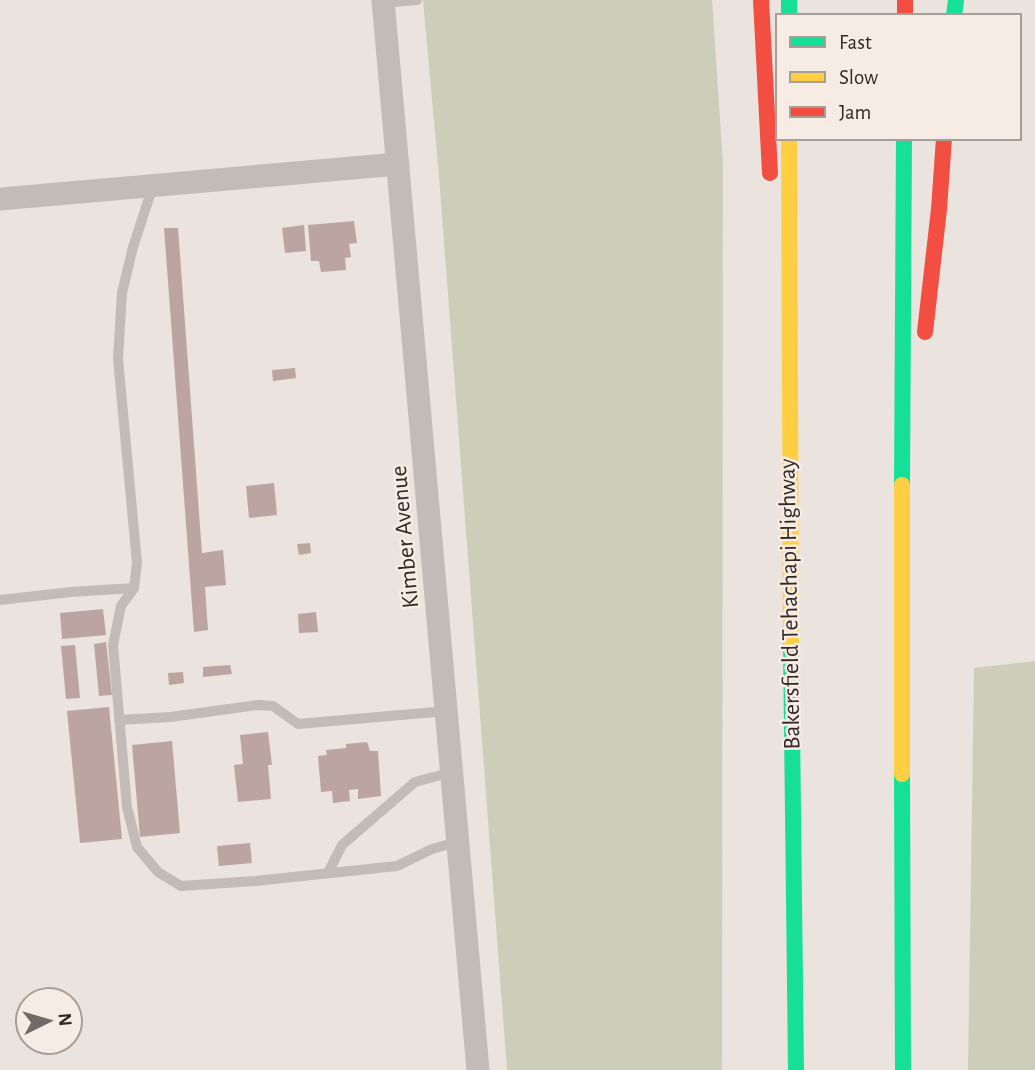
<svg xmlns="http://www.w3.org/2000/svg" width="1035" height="1070" viewBox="0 0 1035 1070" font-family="'Alegreya Sans',sans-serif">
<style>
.green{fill:#cdceb9}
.building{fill:#bca5a0}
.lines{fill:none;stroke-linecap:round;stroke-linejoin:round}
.lane{stroke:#c3bbb7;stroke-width:10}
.street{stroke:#c3bbb7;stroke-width:23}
.fast{stroke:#16e098;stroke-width:16}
.slow{stroke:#ffcf43;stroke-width:16}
.jam{stroke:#f24e42;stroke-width:16}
.labels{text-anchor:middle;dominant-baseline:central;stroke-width:5;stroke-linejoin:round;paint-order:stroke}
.street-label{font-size:24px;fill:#322926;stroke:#f7ece4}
</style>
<rect width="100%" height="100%" fill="#eae3de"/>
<g class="green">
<polygon points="423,0 712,0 723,164 722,1070 507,1070 439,176"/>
<polygon points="1035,661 1035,1070 968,1070 974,668"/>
</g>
<g class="building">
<polygon points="354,221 357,243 349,244 351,257 345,258 346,270 321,272 319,261 311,261 308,225"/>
<polygon points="304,225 306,251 285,253 282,228"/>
<polygon points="164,228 178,228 202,553 223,550 226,585 205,587 208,630 194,632"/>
<polygon points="295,368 296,378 273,381 272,370"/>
<polygon points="274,483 277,515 249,518 246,486"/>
<polygon points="310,543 311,553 299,555 297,544"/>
<polygon points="103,609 106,635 62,639 60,613"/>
<polygon points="316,612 318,632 299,633 298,614"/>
<polygon points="106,642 112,695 99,696 94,644"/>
<polygon points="75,645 80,698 66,699 61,646"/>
<polygon points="230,665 232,674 203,677 203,667"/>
<polygon points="183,672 184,683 169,685 168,673"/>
<polygon points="109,707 122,839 80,843 67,711"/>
<polygon points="268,732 272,765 268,765 271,799 238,802 234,765 243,764 240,735"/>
<polygon points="172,741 180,833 140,837 132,745"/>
<polygon points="367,742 370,751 378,751 381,796 358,799 358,789 349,790 350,801 333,803 332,791 321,792 318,756 327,755 326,750 346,748 346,744"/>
<polygon points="250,843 252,863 219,866 217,846"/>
</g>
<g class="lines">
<g class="lane">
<polyline points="383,3 417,0"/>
<polyline points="153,186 133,247 122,293 118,359 137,563 134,588 121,606 113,645 127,807 137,847 158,872 181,886 255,881 397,866 432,849 457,842"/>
<polyline points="0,600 71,592 134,588"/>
<polyline points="119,720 170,717 258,705 273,706 298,724 447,711"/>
<polyline points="328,873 342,845 415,782 452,772"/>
</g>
<g class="street">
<polyline points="383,0 478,1070"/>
<polyline points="0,199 398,164"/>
</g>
<g class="fast">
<polyline points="789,0 789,16"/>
<polyline points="954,16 956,0"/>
<polyline points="902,485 904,138"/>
<polyline points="791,641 796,1070"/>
<polyline points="902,774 903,1070"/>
</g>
<g class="slow">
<polyline points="789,138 791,641"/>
<polyline points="902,485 902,774"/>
</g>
<g class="jam">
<polyline points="761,0 770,173"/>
<polyline points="905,0 905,16"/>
<polyline points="925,332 939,209 944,138"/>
</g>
</g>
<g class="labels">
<g class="street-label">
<text transform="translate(405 537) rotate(-95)">Kimber Avenue</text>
<text transform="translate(790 604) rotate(-91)">Bakersfield Tehachapi Highway</text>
</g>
</g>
<rect x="776" y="14" width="245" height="126" fill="#f7ece4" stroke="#a89e98" stroke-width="2"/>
<rect x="790" y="37" width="35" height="10" fill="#16e098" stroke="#a89e98" stroke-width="2"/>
<text x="839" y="49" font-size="21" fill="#322926">Fast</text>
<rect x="790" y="72" width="35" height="10" fill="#ffcf43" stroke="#a89e98" stroke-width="2"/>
<text x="839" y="84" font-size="21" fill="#322926">Slow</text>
<rect x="790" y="107" width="35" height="10" fill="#f24e42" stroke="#a89e98" stroke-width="2"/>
<text x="839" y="119" font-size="21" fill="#322926">Jam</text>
<g transform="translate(49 1021) rotate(85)"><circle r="33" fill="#f7ece4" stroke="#a89e98" stroke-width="2"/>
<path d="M0-5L12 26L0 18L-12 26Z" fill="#726a66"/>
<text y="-10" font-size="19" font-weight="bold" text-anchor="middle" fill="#322926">N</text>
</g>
</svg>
